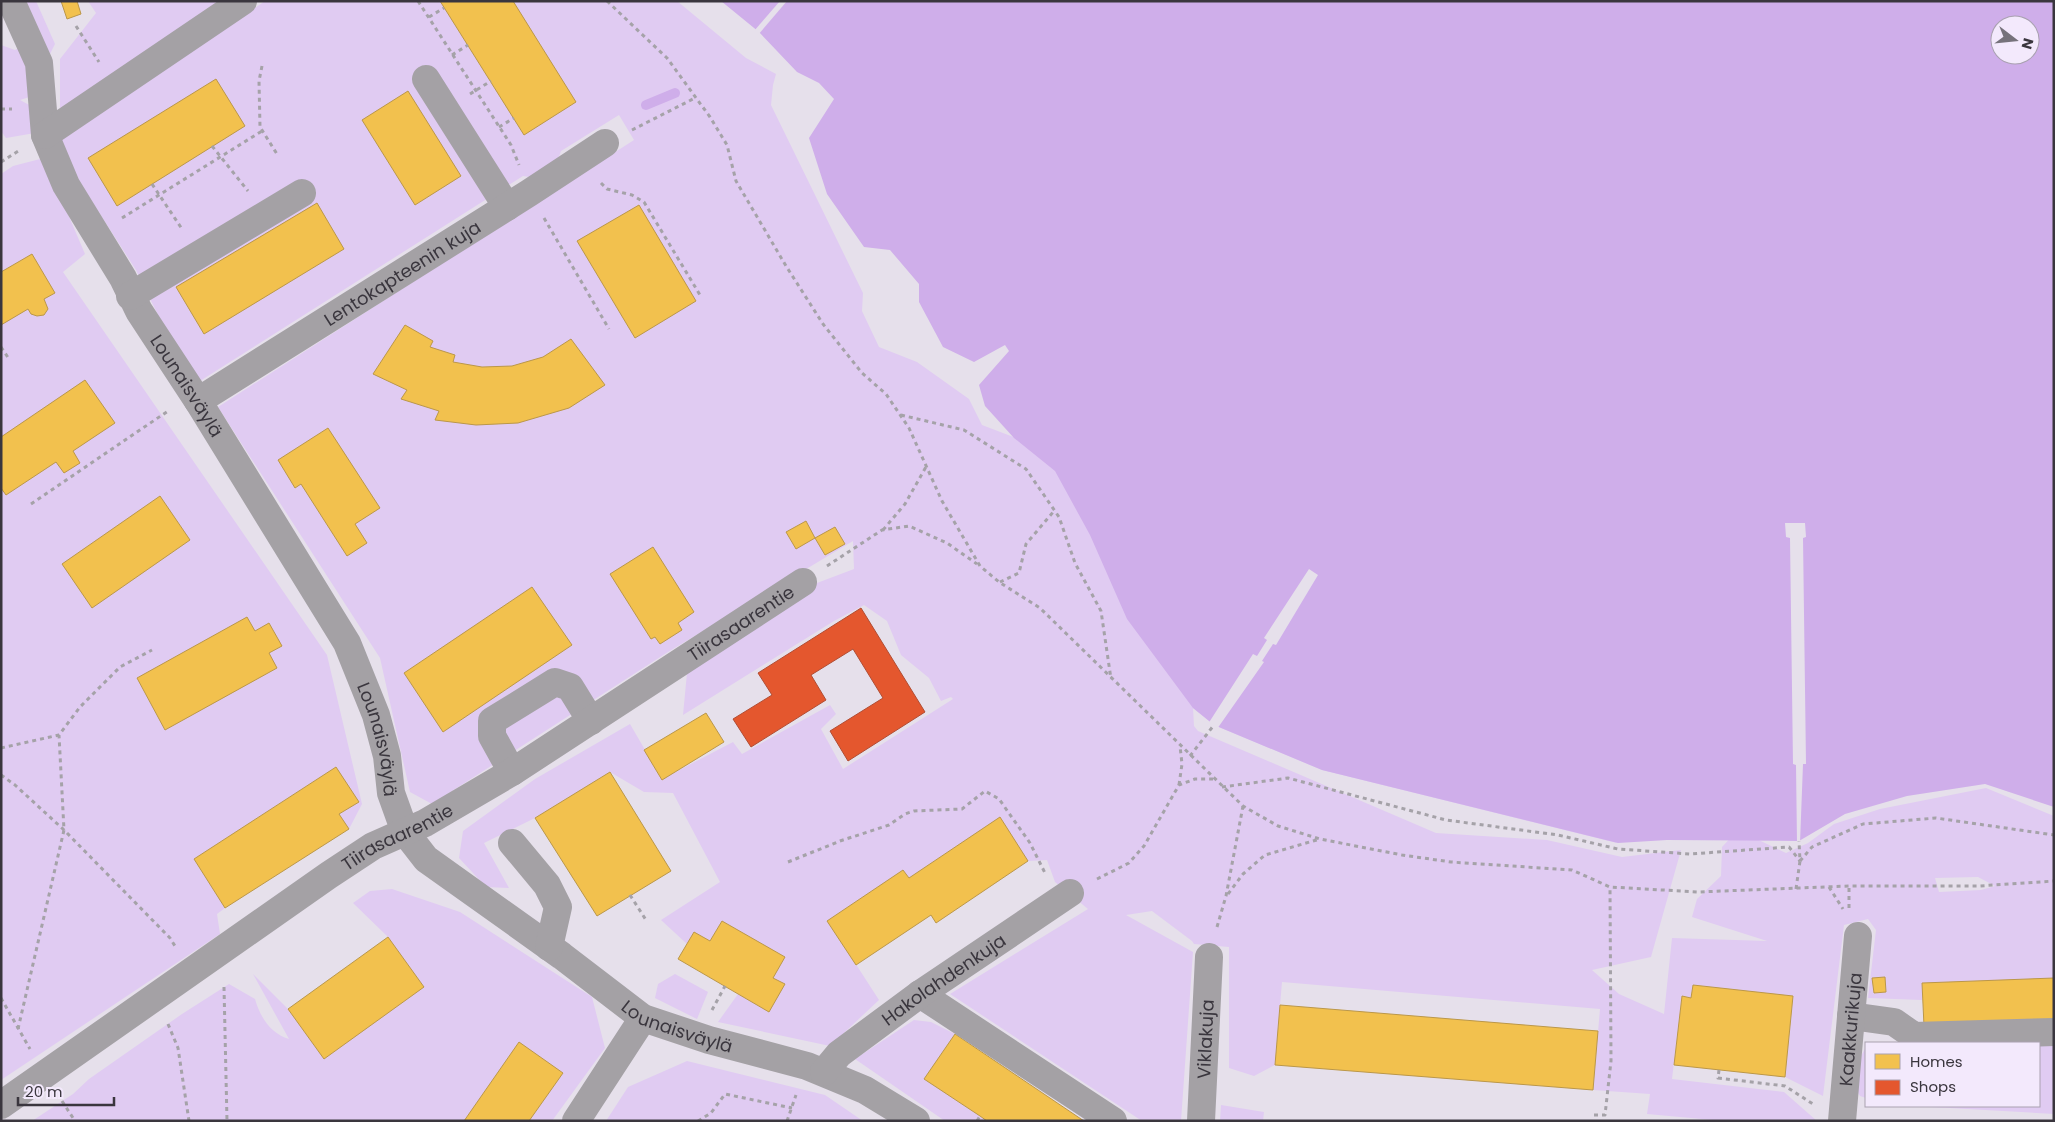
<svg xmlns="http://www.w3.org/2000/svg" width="2055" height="1122" viewBox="0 0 2055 1122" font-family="Poppins,sans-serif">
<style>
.green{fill:#e0cbf2;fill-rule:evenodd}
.water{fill:#cfaeea;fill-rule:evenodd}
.pier{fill:#e6e0eb}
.homes{fill:#f2c14e;stroke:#bb9749}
.shops{fill:#e4572e;stroke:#b14d33}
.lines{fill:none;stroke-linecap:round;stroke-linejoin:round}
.stream{stroke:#cfaeea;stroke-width:10}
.path{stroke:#a5a2a8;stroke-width:3;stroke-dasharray:4 4;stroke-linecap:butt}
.minor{stroke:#a4a1a5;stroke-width:28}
.labels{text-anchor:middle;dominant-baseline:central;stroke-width:5;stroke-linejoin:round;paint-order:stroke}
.street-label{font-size:18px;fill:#3a363e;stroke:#f3e9fc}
</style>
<rect width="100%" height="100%" fill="#e6e0eb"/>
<g class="green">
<polygon points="23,1 36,1 55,44 50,54"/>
<path d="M88 1H237L236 21 265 1H677L746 58 776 74 773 85 771 105 863 293 862 311 879 347 917 362 969 399 982 425 1037 446 1617 843 1322 770 1214 725 1193 708 1194 726 1198 731 1436 833 1547 840 1622 857 1681 850 1651 957 1592 970 1619 994 1664 1014 1672 938 1767 941 1692 917 1697 899 1721 876 1722 847 1738 830 1786 853 1808 843 1834 824 1880 809 1986 788 2054 816V978L1922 984V1000L1868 998 1876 930 1868 919 1844 925 1823 1096 1785 1077 1793 996 1693 985 1691 998 1682 997 1672 1079 1784 1092 1817 1121H1724L1647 1114 1650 1094 1593 1090 1600 1009 1282 982 1275 1065 1254 1076 1229 1068V947L1194 944 1192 941 1152 911 1126 915 1193 952 1181 1121H1142L950 994 1088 909 1055 882 1047 860 1028 861 999 818 909 878 903 870 828 921 879 1000 830 1046 718 1022 738 994 784 984 773 978 784 957 722 921 710 941 694 932 687 944 661 920 720 882 673 793 644 792 610 772 535 818 484 843 509 888 486 887 459 858 463 831 535 779 630 724 662 779 733 742 742 754 830 705 836 714 821 729 843 769 953 699 951 697 941 701 929 678 901 655 887 621 864 605 834 621 683 715 687 673 809 586 854 569 853 541 668 652 432 804 410 792 380 658 218 407 634 140 619 115 561 151 555 168 536 178 523 176 200 381 159 317 136 270 55 144 58 142 60 106V59L96 13ZM1978 877 1995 886 1981 890 1939 892 1935 878Z"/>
<polygon points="32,40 48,91 20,100 33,107 35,133 6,138 1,131 1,45 15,50"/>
<polygon points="44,158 85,254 63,272 327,655 362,804 349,829 339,814 358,802 336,767 194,859 225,908 217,914 220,934 1,1080 1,174 13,166"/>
<path d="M392 889 460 912 592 997 605 1048 552 1121H32L73 1094 89 1079 182 1014 229 984 255 999C260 1017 271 1034 289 1039L253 974 288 1009 424 987 388 937 353 903 370 891Z"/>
<polygon points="675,974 708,992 697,1019 655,998 658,984"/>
<polygon points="914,1020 931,1022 955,1034 925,1079 987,1121 945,1121 855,1059"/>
<polygon points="2054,1042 2054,1114 1914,1106 2039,1106 2039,1043"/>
<polygon points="1866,1047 1866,1098 1860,1096 1849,1078"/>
<polygon points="687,1061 825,1095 863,1121 606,1121 628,1087"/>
<polygon points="1221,1105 1264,1112 1263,1121 1220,1121"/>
</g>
<path class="water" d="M721 1H2054V807L1985 784 1907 796 1845 814 1799 841 1667 840 1618 843 1322 770 1214 725 1193 708 1127 619 1090 535 1055 471 1014 438 985 406 979 385 1009 351 1005 345 974 362 943 347 919 302V284L890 250 864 247 827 194 809 138 834 99 819 83 797 72 759 32ZM2000 25H2030V55H2000Z"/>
<g class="pier">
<polygon points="780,1 787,1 758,35 754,31"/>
<polygon points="1785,523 1805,523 1806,537 1803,538 1806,764 1803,764 1800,843 1797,843 1796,765 1793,764 1790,538 1786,537"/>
<polygon points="1309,569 1318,575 1276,645 1273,644 1262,661 1264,662 1217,729 1213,727 1208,724 1253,654 1257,656 1267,640 1264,638"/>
</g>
<g class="homes">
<polygon points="61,1 77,1 81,14 67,19"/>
<polygon points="440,1 513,1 576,102 524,135"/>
<polygon points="216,79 245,126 117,206 88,158"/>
<polygon points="408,91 461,176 415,205 362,120"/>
<polygon points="317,203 344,249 204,334 176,287"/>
<polygon points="639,205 696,301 635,338 577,241"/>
<polygon points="32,254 55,293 44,299 48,309 44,315 37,316 31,314 28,309 1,325 1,272"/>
<polygon points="405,325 433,341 430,347 455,355 453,362 482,367 512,366 543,357 571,339 605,385 569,408 518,423 476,425 435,420 439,411 401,399 407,390 373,374"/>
<polygon points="85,380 115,423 73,451 80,463 64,473 56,462 6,495 1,488 1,437"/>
<polygon points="328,428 380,508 355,524 367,543 347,556 301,484 295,488 278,460"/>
<polygon points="160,496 190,540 92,608 62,564"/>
<polygon points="806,521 815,538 796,549 786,532"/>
<polygon points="835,527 845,544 825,555 815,538"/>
<polygon points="653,547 694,612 678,623 682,630 660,644 655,637 651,639 610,574"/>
<polygon points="532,587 572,645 443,732 404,673"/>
<polygon points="247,617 255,631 269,623 282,646 269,653 277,668 165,730 137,678"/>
<polygon points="706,713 724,742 662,780 644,750"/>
<polygon points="336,767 359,802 339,814 349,829 225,908 194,859"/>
<polygon points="610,772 671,871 597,916 535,818"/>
<polygon points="1000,817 1028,861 936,923 931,915 856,965 827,921 903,870 909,878"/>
<polygon points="722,921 785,957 773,978 785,984 769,1012 678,959 694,932 710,941"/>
<polygon points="388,937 424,987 324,1059 288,1009"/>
<polygon points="1885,977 1886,992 1874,993 1872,978"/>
<polygon points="2054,978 2054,1021 1924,1026 1922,983"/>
<polygon points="1693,985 1793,996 1785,1077 1674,1065 1682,996 1691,998"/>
<polygon points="1280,1005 1598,1031 1593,1090 1275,1065"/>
<polygon points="955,1034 1084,1121 987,1121 980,1116 924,1079"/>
<polygon points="519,1042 563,1073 529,1121 464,1121"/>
</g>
<polygon class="shops" points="861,608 925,712 848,761 830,731 883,698 853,649 811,675 826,700 751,747 733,719 772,695 758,673"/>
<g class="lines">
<polyline class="stream" points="646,105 675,93"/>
<g class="path">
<polyline points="418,1 511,145 519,165"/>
<polyline points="607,1 667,58 710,117 727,145 736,181 786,266 823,324 862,373 886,394 909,428 942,501 980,566 999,582 1040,608 1243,806 1278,826 1320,839 1402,855 1451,862 1572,870 1610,887 1698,892 1849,886 1979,886 2054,881"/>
<polyline points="429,17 444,8"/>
<polyline points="76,26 99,62"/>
<polyline points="452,55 468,45"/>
<polyline points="262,66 259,81 260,127 277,154"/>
<polyline points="470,94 491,81"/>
<polyline points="1,109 12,109"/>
<polyline points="499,127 514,118"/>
<polyline points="632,130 695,98"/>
<polyline points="212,146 248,191"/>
<polyline points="1,162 20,150"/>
<polyline points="601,183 607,189 632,195 644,202 700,295"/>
<polyline points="152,184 182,229"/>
<polyline points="122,218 262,131"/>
<polyline points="544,218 609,329"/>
<polyline points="1,347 9,359"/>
<polyline points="901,415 964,430 1026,469 1059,517 1075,563 1101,611 1111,679"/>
<polyline points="31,504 168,411"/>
<polyline points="883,530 905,504 927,465"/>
<polyline points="827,566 882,530 909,526 947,543 977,564"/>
<polyline points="1000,582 1019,573 1026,544 1054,511"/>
<polyline points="1,748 59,735"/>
<polyline points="1190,756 1214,725"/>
<polyline points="1,775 15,785 64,830 170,938 175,946"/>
<polyline points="1179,785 1182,764 1180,746"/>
<polyline points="1222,787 1288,778 1446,820 1558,835 1618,849 1690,854 1789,847 1800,861"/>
<polyline points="1800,861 1812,847 1863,824 1936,818 2054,835"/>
<polyline points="788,862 840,841 889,825 905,814 914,811 962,809 985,791 999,799 1030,843 1045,873"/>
<polyline points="1097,879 1129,863 1144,846 1179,785 1195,779 1213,779"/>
<polyline points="1829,887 1843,909"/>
<polyline points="1796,889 1800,861 1799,841"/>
<polyline points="1228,894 1243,874 1265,855 1320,839"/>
<polyline points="630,895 646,920"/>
<polyline points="1849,908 1849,886"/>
<polyline points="1217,927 1226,896 1243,806"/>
<polyline points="224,987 227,1121"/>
<polyline points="1,998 30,1049"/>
<polyline points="712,1010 725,986"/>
<polyline points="168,1024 178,1048 189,1121"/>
<polyline points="18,1029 64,830 59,735 80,707 120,667 152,650"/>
<polyline points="1719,1070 1718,1078 1785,1086 1813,1104"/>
<polyline points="62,1101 75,1121"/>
<polyline points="1594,1115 1605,1115 1611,1061 1610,887"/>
<polyline points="698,1121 711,1113 725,1094 792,1108"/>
<polyline points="787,1121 796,1095"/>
<polyline points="977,1121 980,1116"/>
</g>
<g class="minor">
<path id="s1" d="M11 1 39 63 45 135 66 185 123 278 139 311 198 401 347 643 376 715 387 756 391 793 405 832 426 859 562 956 643 1018 709 1040 807 1066 865 1090 916 1121"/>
<polyline points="426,79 507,207"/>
<polyline points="45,135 243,1"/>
<polyline points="130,296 302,193"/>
<path id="s2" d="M198 401 529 193 605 143"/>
<polyline points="512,772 492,736 492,721 555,682 570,687 591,721"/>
<polyline points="512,843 547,885 558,907 549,947"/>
<polyline points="920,994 1113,1121"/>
<polyline points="1851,1016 1894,1022 1914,1036 2054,1032"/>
<path id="s3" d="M824 1072 839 1054 920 994 1070 893"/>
<path id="s4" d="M1 1105 329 875 373 846 425 823 512 772 803 582"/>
<polyline points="576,1121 643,1018"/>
<path id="s5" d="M1201 1121 1209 957"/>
<path id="s6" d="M1842 1121 1858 936"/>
</g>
</g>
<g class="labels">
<g class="street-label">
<text stroke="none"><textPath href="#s2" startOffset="241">Lentokapteenin kuja</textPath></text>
<text stroke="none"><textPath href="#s1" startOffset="429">Lounaisväylä</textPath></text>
<text stroke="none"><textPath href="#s4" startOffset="884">Tiirasaarentie</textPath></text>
<text stroke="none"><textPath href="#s1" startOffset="834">Lounaisväylä</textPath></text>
<text stroke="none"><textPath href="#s4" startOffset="479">Tiirasaarentie</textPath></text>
<text stroke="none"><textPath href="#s3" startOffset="152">Hakolahdenkuja</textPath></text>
<text stroke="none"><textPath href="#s1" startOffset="1269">Lounaisväylä</textPath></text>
<text stroke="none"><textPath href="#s6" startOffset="92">Kaakkurikuja</textPath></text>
<text stroke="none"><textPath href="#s5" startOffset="82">Viklakuja</textPath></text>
</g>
</g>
<rect width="2055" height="1122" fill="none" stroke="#3a363e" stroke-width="5"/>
<rect x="1865" y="1042" width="175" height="65" fill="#f3e9fc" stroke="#a9a1b0"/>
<rect x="1875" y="1054" width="25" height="15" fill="#f2c14e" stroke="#a9a1b0"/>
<text x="1910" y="1067" font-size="15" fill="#3a363e">Homes</text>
<rect x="1875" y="1080" width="25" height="15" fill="#e4572e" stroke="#a9a1b0"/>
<text x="1910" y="1092" font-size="15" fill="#3a363e">Shops</text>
<g transform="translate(2015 40) rotate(106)"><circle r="24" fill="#f3e9fc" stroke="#a9a1b0"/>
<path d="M0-4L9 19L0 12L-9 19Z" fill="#76727b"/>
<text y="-8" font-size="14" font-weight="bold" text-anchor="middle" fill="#3a363e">N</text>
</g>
<path d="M18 1097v8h96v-8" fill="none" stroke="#3a363e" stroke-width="2.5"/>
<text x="25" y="1097" font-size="15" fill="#3a363e" stroke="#f3e9fc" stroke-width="4" paint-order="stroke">20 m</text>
</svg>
